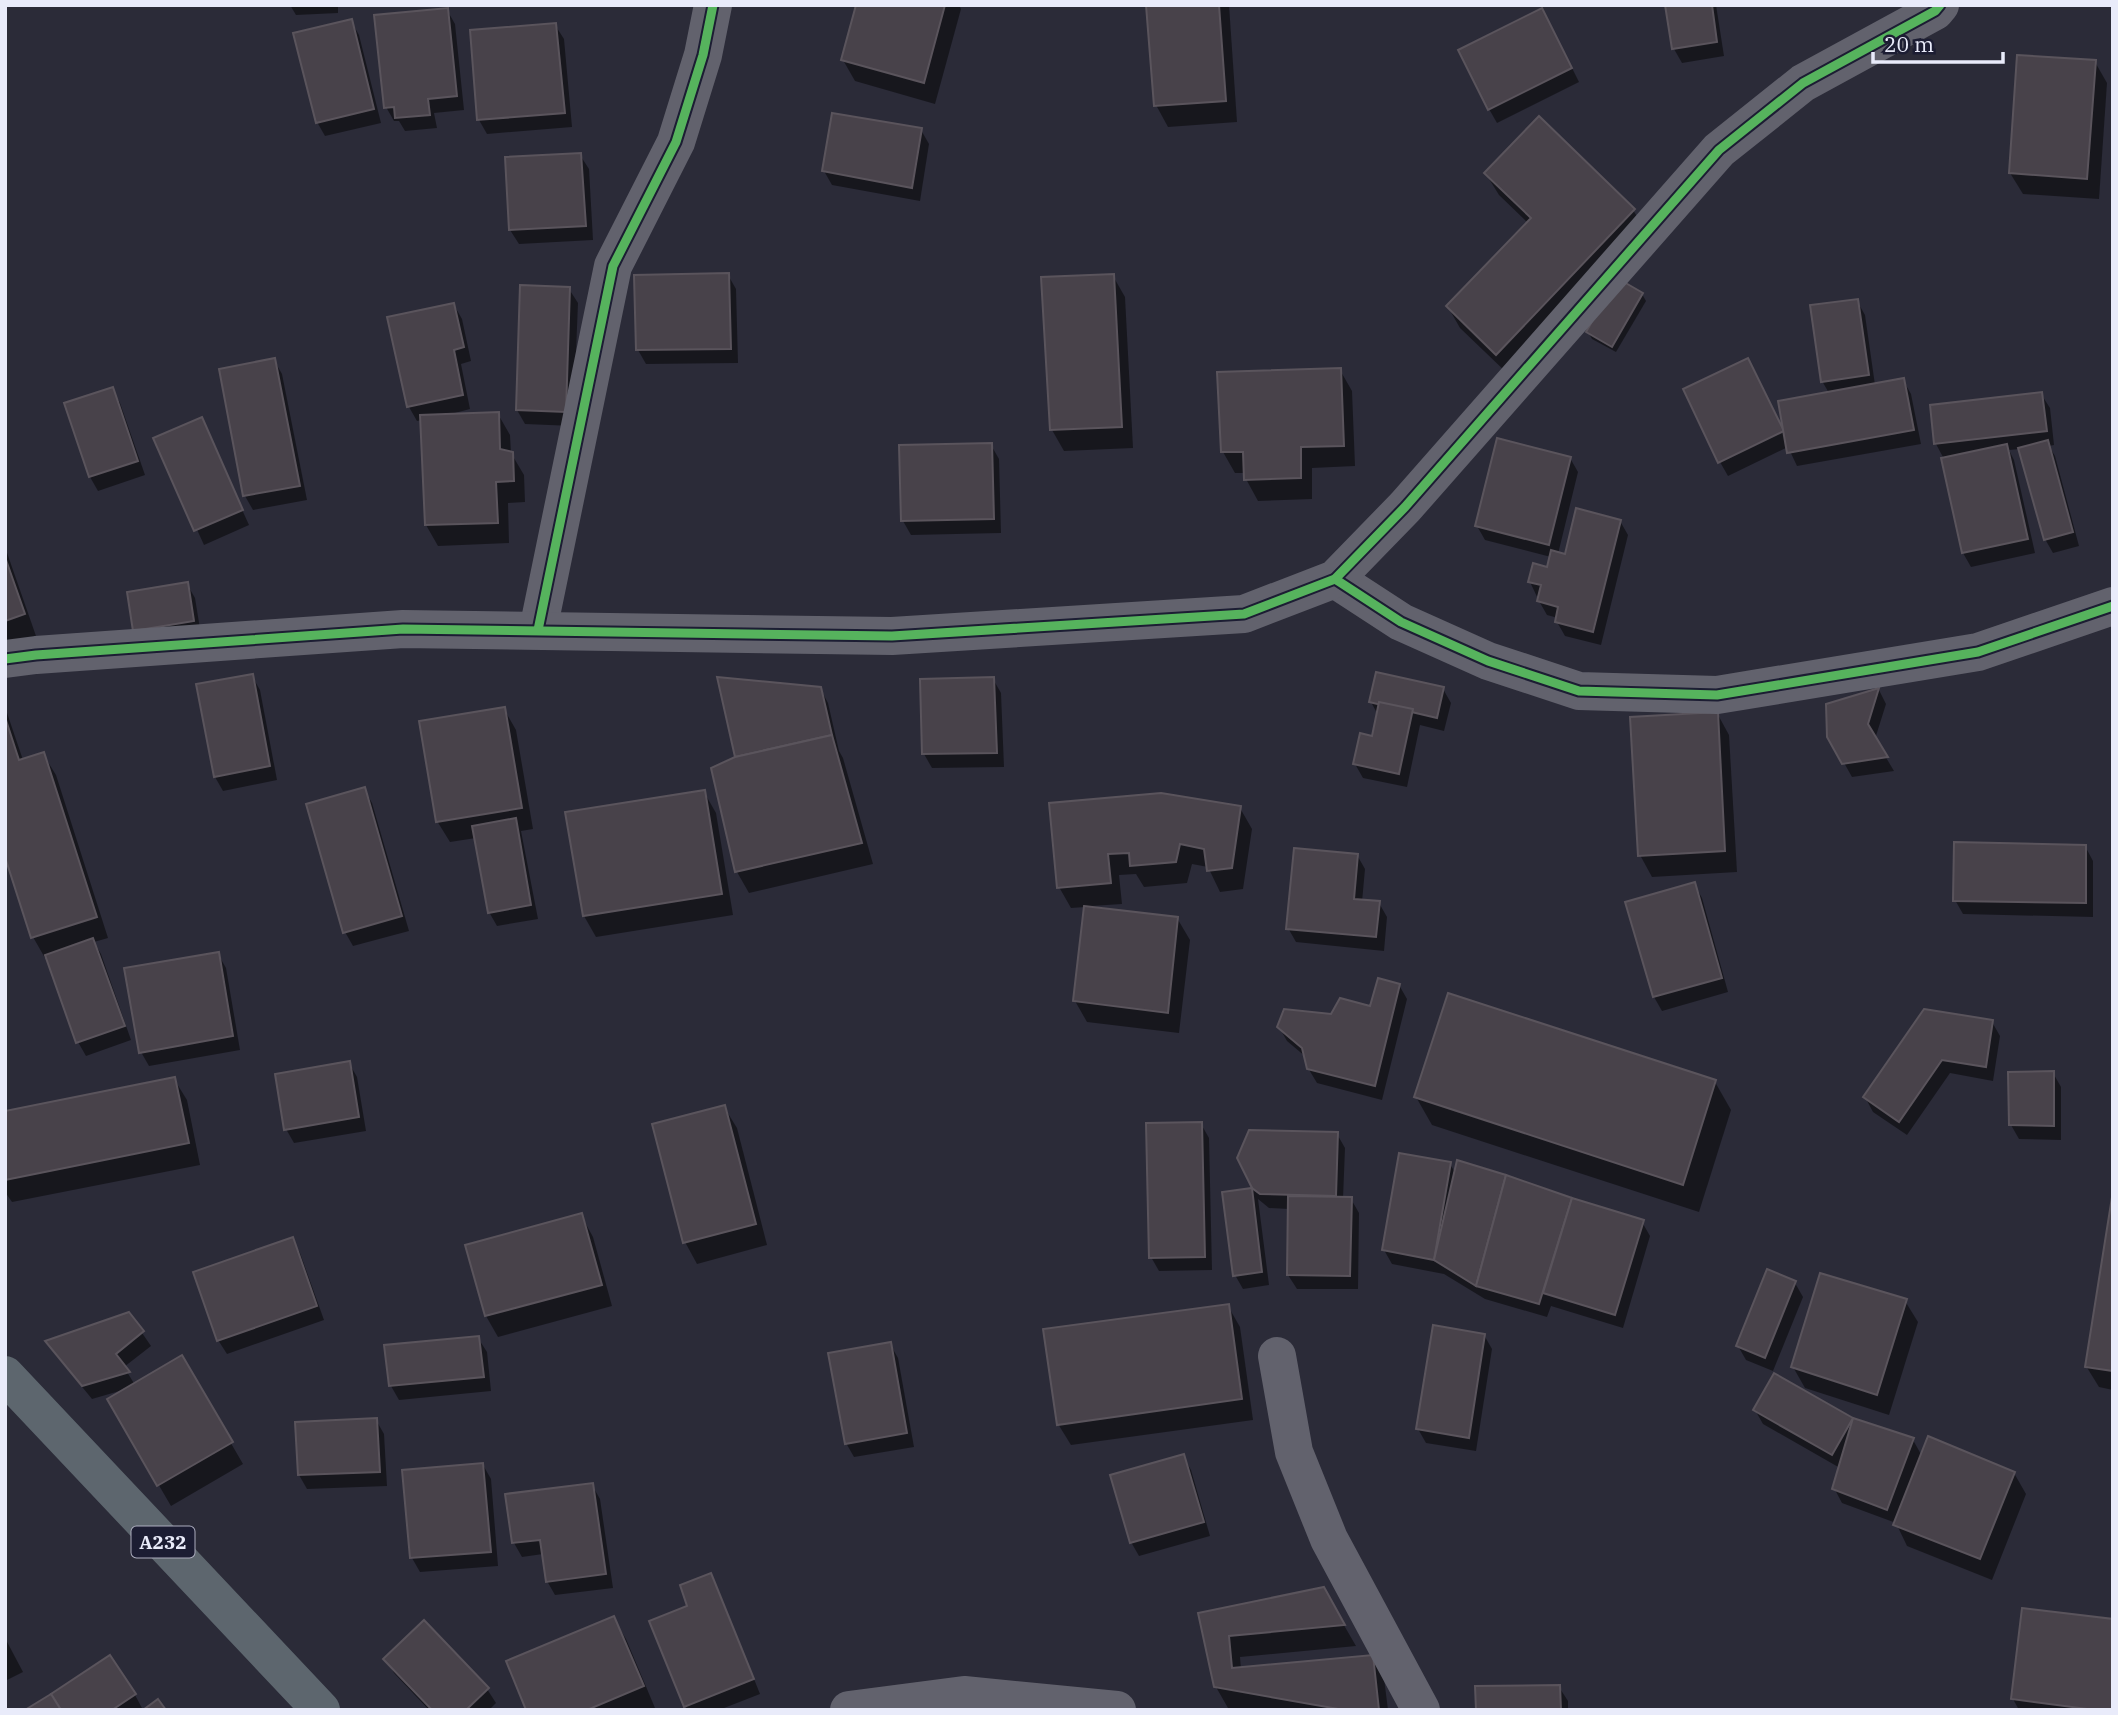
<svg xmlns="http://www.w3.org/2000/svg" width="2118" height="1715" viewBox="0 0 2118 1715" font-family="'IBM Plex Serif',serif">
<style>
.shadow{fill:#0007}
.building{fill:#48424a;stroke:#5a545c;stroke-width:2}
.lines{fill:none;stroke-linecap:round;stroke-linejoin:round}
.minor{stroke:#62626d;stroke-width:38}
.major{stroke:#5d666e;stroke-width:38}
.cycleway-casing{stroke:#1c1d33;stroke-width:13}
.cycleway{stroke:#56b35d;stroke-width:9}
.labels{text-anchor:middle;dominant-baseline:central;stroke-width:5;stroke-linejoin:round;paint-order:stroke}
.shield{fill:#1c1d33;stroke:#acadbe;stroke-width:2}
.shield-label{font-size:19px;font-weight:bold;fill:#e9ebfa}
</style>
<rect width="100%" height="100%" fill="#2b2b38"/>
<g class="shadow">
<polygon points="290,5 338,5 338,13 296,15"/>
<polygon points="858,5 959,5 961,9 935,104 855,81 843,60"/>
<polygon points="1148,5 1229,5 1237,122 1168,127 1156,105"/>
<polygon points="1667,5 1716,5 1724,56 1682,63 1674,49"/>
<polygon points="447,10 455,24 464,110 434,113 437,128 405,131 399,121 394,121 386,107"/>
<polygon points="351,21 359,35 381,123 325,136 317,122"/>
<polygon points="1550,24 1579,82 1497,123 1489,109"/>
<polygon points="555,25 564,39 572,127 487,134 479,120 471,31"/>
<polygon points="2095,62 2107,83 2099,199 2023,194 2010,173"/>
<polygon points="921,130 929,144 920,201 832,185 824,171"/>
<polygon points="580,155 589,169 593,240 519,244 510,230"/>
<polygon points="1486,174 1633,210 1646,231 1509,375 1460,328 1448,307 1528,223 1499,195"/>
<polygon points="728,275 736,289 738,363 646,364 638,350"/>
<polygon points="1113,276 1125,297 1133,448 1064,451 1052,430"/>
<polygon points="569,289 578,303 573,426 525,424 517,410"/>
<polygon points="1642,294 1646,301 1616,352 1592,339 1588,332"/>
<polygon points="1857,301 1865,315 1875,385 1903,380 1911,394 1921,444 1797,466 1788,447 1728,476 1720,462 1747,360 1784,433 1829,393 1822,381"/>
<polygon points="454,305 462,319 471,361 461,364 470,409 451,414 451,416 498,414 510,435 511,453 524,475 525,502 508,503 509,543 438,546 426,525 422,420 417,421 409,407 389,318"/>
<polygon points="274,360 282,374 307,500 253,510 245,496 221,370"/>
<polygon points="1340,370 1352,391 1355,466 1312,468 1312,499 1258,501 1246,479 1246,473 1235,473 1223,452"/>
<polygon points="112,389 120,403 145,475 98,491 90,477 66,404"/>
<polygon points="2041,394 2050,408 2054,445 2049,446 2055,456 2079,546 2053,553 2045,539 2020,449 2009,450 2014,460 2035,553 1971,567 1963,553 1944,459 1936,444 1932,406"/>
<polygon points="201,419 249,525 204,545 156,439"/>
<polygon points="991,445 999,459 1001,533 911,535 903,521"/>
<polygon points="1570,458 1578,472 1558,554 1566,556 1620,521 1628,535 1601,645 1565,636 1557,622 1558,618 1547,615 1539,601 1530,582 1548,569 1551,557 1485,540 1477,526"/>
<polygon points="5,547 36,636 5,646"/>
<polygon points="187,584 195,598 201,635 135,631"/>
<polygon points="252,676 260,690 277,780 223,791 215,777"/>
<polygon points="993,679 1001,693 1004,767 932,768 924,754"/>
<polygon points="820,688 828,703 839,751 843,758 873,864 749,893 737,872 713,769 737,758"/>
<polygon points="1443,689 1451,703 1444,731 1420,725 1407,787 1363,778 1355,764 1373,738 1378,715 1371,702"/>
<polygon points="1879,690 1886,704 1875,739 1894,771 1852,777 1829,736 1828,706"/>
<polygon points="5,707 23,760 43,754 56,775 108,938 94,942 101,954 131,1040 86,1056 78,1042 48,957 45,958 33,937 5,851"/>
<polygon points="504,709 516,730 533,829 521,831 538,919 497,926 489,912 476,838 450,842 437,821"/>
<polygon points="1717,713 1729,735 1737,872 1652,877 1640,855"/>
<polygon points="364,789 372,803 409,931 353,946 345,932"/>
<polygon points="704,792 716,813 733,915 596,937 584,916"/>
<polygon points="1051,805 1240,808 1252,829 1243,889 1220,892 1208,867 1192,864 1187,883 1144,887 1136,874 1119,875 1122,904 1091,906 1177,918 1190,940 1179,1033 1087,1022 1075,1001 1085,907 1071,908 1059,887"/>
<polygon points="2085,846 2093,861 2093,917 1963,914 1955,900"/>
<polygon points="1357,855 1365,869 1362,902 1379,903 1387,917 1384,951 1296,942 1288,928"/>
<polygon points="1694,884 1702,898 1728,992 1662,1011 1654,997"/>
<polygon points="218,954 226,968 240,1050 149,1066 141,1052"/>
<polygon points="1399,985 1407,999 1382,1100 1317,1083 1308,1068 1306,1057 1287,1041 1279,1027 1372,1008"/>
<polygon points="1992,1022 2000,1036 1993,1081 1950,1073 1907,1135 1873,1112 1865,1097"/>
<polygon points="349,1063 357,1077 366,1131 294,1143 286,1129"/>
<polygon points="2053,1073 2061,1087 2061,1140 2019,1139 2011,1125"/>
<polygon points="174,1079 187,1100 200,1165 12,1202 5,1192 5,1113"/>
<polygon points="1715,1082 1731,1110 1699,1212 1432,1125 1416,1097"/>
<polygon points="724,1107 737,1128 767,1245 697,1264 685,1242"/>
<polygon points="1201,1124 1209,1138 1212,1270 1159,1271 1151,1257"/>
<polygon points="1337,1134 1345,1148 1343,1199 1351,1199 1359,1213 1358,1289 1297,1289 1288,1275 1289,1209 1269,1208 1258,1199 1269,1285 1243,1289 1235,1275 1224,1193 1254,1189"/>
<polygon points="1458,1162 1642,1222 1650,1236 1623,1328 1551,1306 1547,1317 1485,1299 1444,1274 1392,1264 1384,1250 1450,1164 1456,1174"/>
<polygon points="2113,1205 2113,1390 2099,1387 2086,1366"/>
<polygon points="581,1215 593,1237 612,1306 498,1337 486,1316"/>
<polygon points="292,1239 300,1253 324,1320 227,1354 218,1340"/>
<polygon points="1795,1283 1803,1297 1773,1371 1746,1360 1738,1346"/>
<polygon points="1905,1301 1918,1322 1889,1415 1805,1388 1793,1367"/>
<polygon points="1228,1306 1240,1327 1253,1420 1071,1445 1058,1424"/>
<polygon points="129,1314 151,1346 124,1367 135,1385 181,1357 243,1464 171,1506 109,1400 123,1390 92,1399 56,1355 48,1342"/>
<polygon points="1484,1335 1492,1349 1476,1451 1426,1443 1418,1429"/>
<polygon points="478,1338 487,1352 491,1391 399,1400 391,1386"/>
<polygon points="890,1344 898,1358 914,1447 854,1457 846,1443"/>
<polygon points="1774,1376 1852,1420 1913,1440 1922,1456 2014,1473 2026,1494 1992,1580 1907,1546 1896,1523 1842,1503 1834,1488 1840,1468 1763,1424 1755,1410"/>
<polygon points="376,1420 384,1434 387,1486 307,1489 299,1475"/>
<polygon points="1183,1456 1191,1470 1210,1536 1139,1556 1131,1542"/>
<polygon points="483,1465 491,1479 498,1566 420,1572 412,1558"/>
<polygon points="592,1485 600,1499 613,1588 555,1595 547,1581 543,1554 522,1557 514,1543"/>
<polygon points="710,1575 718,1589 760,1694 719,1710 688,1710 685,1706 690,1607"/>
<polygon points="1323,1589 1356,1646 1240,1657 1241,1669 1372,1657 1384,1678 1388,1710 1228,1708 1216,1687 1201,1614"/>
<polygon points="613,1618 626,1639 655,1708 649,1710 528,1710"/>
<polygon points="5,1638 23,1672 5,1681"/>
<polygon points="386,1659 487,1689 496,1703 489,1710 429,1710 394,1673"/>
<polygon points="1559,1687 1568,1701 1568,1710 1478,1710"/>
<polygon points="135,1695 143,1710 27,1710"/>
<polygon points="2013,1699 2113,1710 2019,1710"/>
</g>
<g class="building">
<polygon points="856,5 945,5 924,83 841,60"/>
<polygon points="1146,5 1219,5 1226,101 1154,106"/>
<polygon points="1665,5 1712,5 1717,42 1672,49"/>
<polygon points="448,8 457,96 428,99 430,115 395,118 394,107 384,108 374,15"/>
<polygon points="1542,8 1572,68 1488,110 1458,50"/>
<polygon points="352,19 374,109 316,123 293,33"/>
<polygon points="556,23 565,113 477,120 470,30"/>
<polygon points="2017,55 2096,60 2087,179 2009,173"/>
<polygon points="832,113 922,128 912,188 822,171"/>
<polygon points="1539,116 1635,209 1496,355 1446,306 1531,218 1484,173"/>
<polygon points="581,153 586,226 509,230 505,157"/>
<polygon points="729,273 731,349 636,350 634,275"/>
<polygon points="1114,274 1122,427 1050,430 1041,277"/>
<polygon points="1617,278 1643,293 1612,347 1586,332"/>
<polygon points="520,285 570,287 566,412 516,410"/>
<polygon points="1858,299 1869,375 1821,382 1810,305"/>
<polygon points="454,303 464,347 454,350 463,395 407,407 387,317"/>
<polygon points="275,358 300,486 243,496 219,369"/>
<polygon points="1748,358 1784,431 1718,463 1683,389"/>
<polygon points="1341,368 1344,446 1301,447 1301,478 1244,480 1243,452 1221,452 1217,372"/>
<polygon points="1904,378 1914,430 1787,453 1778,401"/>
<polygon points="113,387 138,461 89,477 64,403"/>
<polygon points="2042,392 2047,431 1934,444 1930,405"/>
<polygon points="499,412 500,449 513,452 514,481 496,482 498,523 425,525 420,415"/>
<polygon points="202,417 243,510 194,531 153,438"/>
<polygon points="1497,438 1571,457 1549,545 1475,526"/>
<polygon points="2048,440 2073,532 2044,540 2018,448"/>
<polygon points="992,443 994,519 901,521 899,445"/>
<polygon points="2007,444 2028,539 1962,553 1941,458"/>
<polygon points="1576,508 1621,520 1593,632 1555,622 1558,607 1537,601 1541,585 1528,582 1533,563 1547,567 1551,550 1565,554"/>
<polygon points="5,557 25,614 5,621"/>
<polygon points="188,582 194,621 133,631 127,592"/>
<polygon points="1376,672 1444,687 1437,718 1369,702"/>
<polygon points="253,674 270,766 214,777 196,684"/>
<polygon points="717,677 821,687 832,735 735,757"/>
<polygon points="994,677 997,753 922,754 920,679"/>
<polygon points="1879,688 1868,724 1888,757 1842,764 1827,737 1826,704"/>
<polygon points="1379,702 1413,709 1399,774 1353,764 1360,733 1372,736"/>
<polygon points="505,707 522,808 436,822 419,721"/>
<polygon points="1718,712 1725,851 1638,856 1630,717"/>
<polygon points="5,717 19,760 44,752 97,917 31,938 5,857"/>
<polygon points="832,735 862,843 735,872 711,768 735,757"/>
<polygon points="365,787 402,916 343,933 306,804"/>
<polygon points="705,790 722,894 583,916 565,812"/>
<polygon points="1161,793 1241,806 1232,868 1207,871 1204,849 1180,844 1176,862 1130,866 1129,853 1108,854 1111,883 1057,888 1049,803"/>
<polygon points="516,818 531,905 488,913 472,826"/>
<polygon points="1954,842 2086,845 2086,903 1953,901"/>
<polygon points="1294,848 1358,854 1354,899 1380,901 1376,937 1286,929"/>
<polygon points="1695,882 1722,978 1653,997 1625,902"/>
<polygon points="1084,906 1178,917 1168,1013 1073,1001"/>
<polygon points="93,938 125,1026 76,1043 45,955"/>
<polygon points="219,952 233,1036 139,1053 124,968"/>
<polygon points="1378,978 1400,984 1375,1086 1307,1069 1302,1048 1277,1027 1284,1009 1331,1014 1340,998 1370,1006"/>
<polygon points="1448,993 1716,1080 1683,1185 1414,1097"/>
<polygon points="1924,1009 1993,1020 1986,1067 1942,1060 1899,1122 1863,1097"/>
<polygon points="350,1061 359,1117 284,1130 275,1074"/>
<polygon points="2054,1071 2054,1126 2009,1125 2008,1072"/>
<polygon points="175,1077 189,1143 5,1180 5,1111"/>
<polygon points="725,1105 756,1224 683,1243 652,1124"/>
<polygon points="1202,1122 1205,1257 1149,1258 1146,1123"/>
<polygon points="1249,1130 1338,1132 1336,1196 1260,1194 1252,1188 1237,1158"/>
<polygon points="1399,1153 1451,1162 1434,1260 1382,1250"/>
<polygon points="1457,1160 1506,1175 1476,1286 1434,1260"/>
<polygon points="1506,1175 1572,1198 1539,1304 1476,1286"/>
<polygon points="1252,1188 1262,1272 1233,1276 1222,1192"/>
<polygon points="1288,1196 1352,1197 1350,1276 1287,1275"/>
<polygon points="2112,1197 2113,1197 2113,1371 2085,1367"/>
<polygon points="1572,1198 1644,1220 1615,1315 1543,1293"/>
<polygon points="582,1213 602,1285 485,1316 465,1245"/>
<polygon points="293,1237 317,1306 217,1341 193,1272"/>
<polygon points="1767,1269 1796,1281 1765,1358 1736,1346"/>
<polygon points="1820,1273 1907,1299 1877,1395 1791,1367"/>
<polygon points="1229,1304 1242,1399 1057,1425 1043,1329"/>
<polygon points="129,1312 144,1331 116,1354 130,1372 82,1386 45,1341"/>
<polygon points="1433,1325 1485,1334 1469,1438 1416,1429"/>
<polygon points="479,1336 484,1377 389,1386 384,1345"/>
<polygon points="891,1342 907,1433 845,1444 828,1353"/>
<polygon points="182,1355 233,1442 157,1486 107,1399"/>
<polygon points="1774,1373 1853,1418 1832,1455 1753,1410"/>
<polygon points="377,1418 380,1472 298,1475 295,1422"/>
<polygon points="1853,1418 1914,1438 1887,1510 1832,1489"/>
<polygon points="1928,1436 2015,1472 1980,1559 1893,1525"/>
<polygon points="1184,1454 1204,1522 1130,1543 1110,1475"/>
<polygon points="483,1463 491,1552 410,1558 402,1470"/>
<polygon points="593,1483 606,1574 546,1582 540,1540 512,1543 505,1494"/>
<polygon points="711,1573 754,1679 684,1707 649,1621 687,1606 680,1585"/>
<polygon points="1324,1587 1345,1625 1229,1636 1232,1668 1373,1655 1379,1710 1344,1710 1214,1687 1198,1613"/>
<polygon points="2022,1608 2113,1619 2113,1710 2095,1710 2011,1699"/>
<polygon points="614,1616 644,1686 587,1710 526,1710 506,1661"/>
<polygon points="424,1620 489,1688 466,1710 432,1710 383,1659"/>
<polygon points="110,1655 136,1694 112,1710 61,1710 51,1694"/>
<polygon points="1560,1685 1561,1710 1476,1710 1475,1686"/>
<polygon points="51,1694 61,1710 25,1710"/>
<polygon points="158,1699 166,1710 143,1710"/>
</g>
<g class="lines">
<g class="minor">
<polyline points="1335,579 1401,622 1488,661 1579,691 1717,695 1978,652 2113,606"/>
<polyline points="538,630 613,266 676,142 703,55 713,5"/>
<polyline points="5,659 36,655 403,629 892,636 1244,614 1335,579 1405,507 1719,150 1803,83 1935,11 1940,5"/>
<polyline points="1277,1356 1294,1452 1329,1539 1421,1710"/>
<polyline points="849,1710 964,1695 1117,1710"/>
</g>
<polyline class="major" points="5,1375 321,1710"/>
<g class="cycleway-casing">
<g id="cycleway">
<polyline points="1335,579 1401,622 1488,661 1579,691 1717,695 1978,652 2113,606"/>
<polyline points="538,630 613,266 676,142 703,55 713,5"/>
<polyline points="5,659 36,655 403,629 892,636 1244,614 1335,579 1405,507 1719,150 1803,83 1935,11 1940,5"/>
</g>
</g>
<use href="#cycleway" class="cycleway"/>
</g>
<g class="labels">
<rect class="shield" x="131.5" y="1526.5" width="63" height="31" rx="5"/>
<g class="shield-label">
<text x="163" y="1542">A232</text>
</g>
</g>
<rect width="2118" height="1715" fill="none" stroke="#e9ebfa" stroke-width="14"/>
<path d="M1873 52v10h130v-10" fill="none" stroke="#e9ebfa" stroke-width="3.5"/>
<text x="1884" y="52" font-size="21" fill="#e9ebfa" stroke="#1c1d33" stroke-width="5" paint-order="stroke">20 m</text>
</svg>
